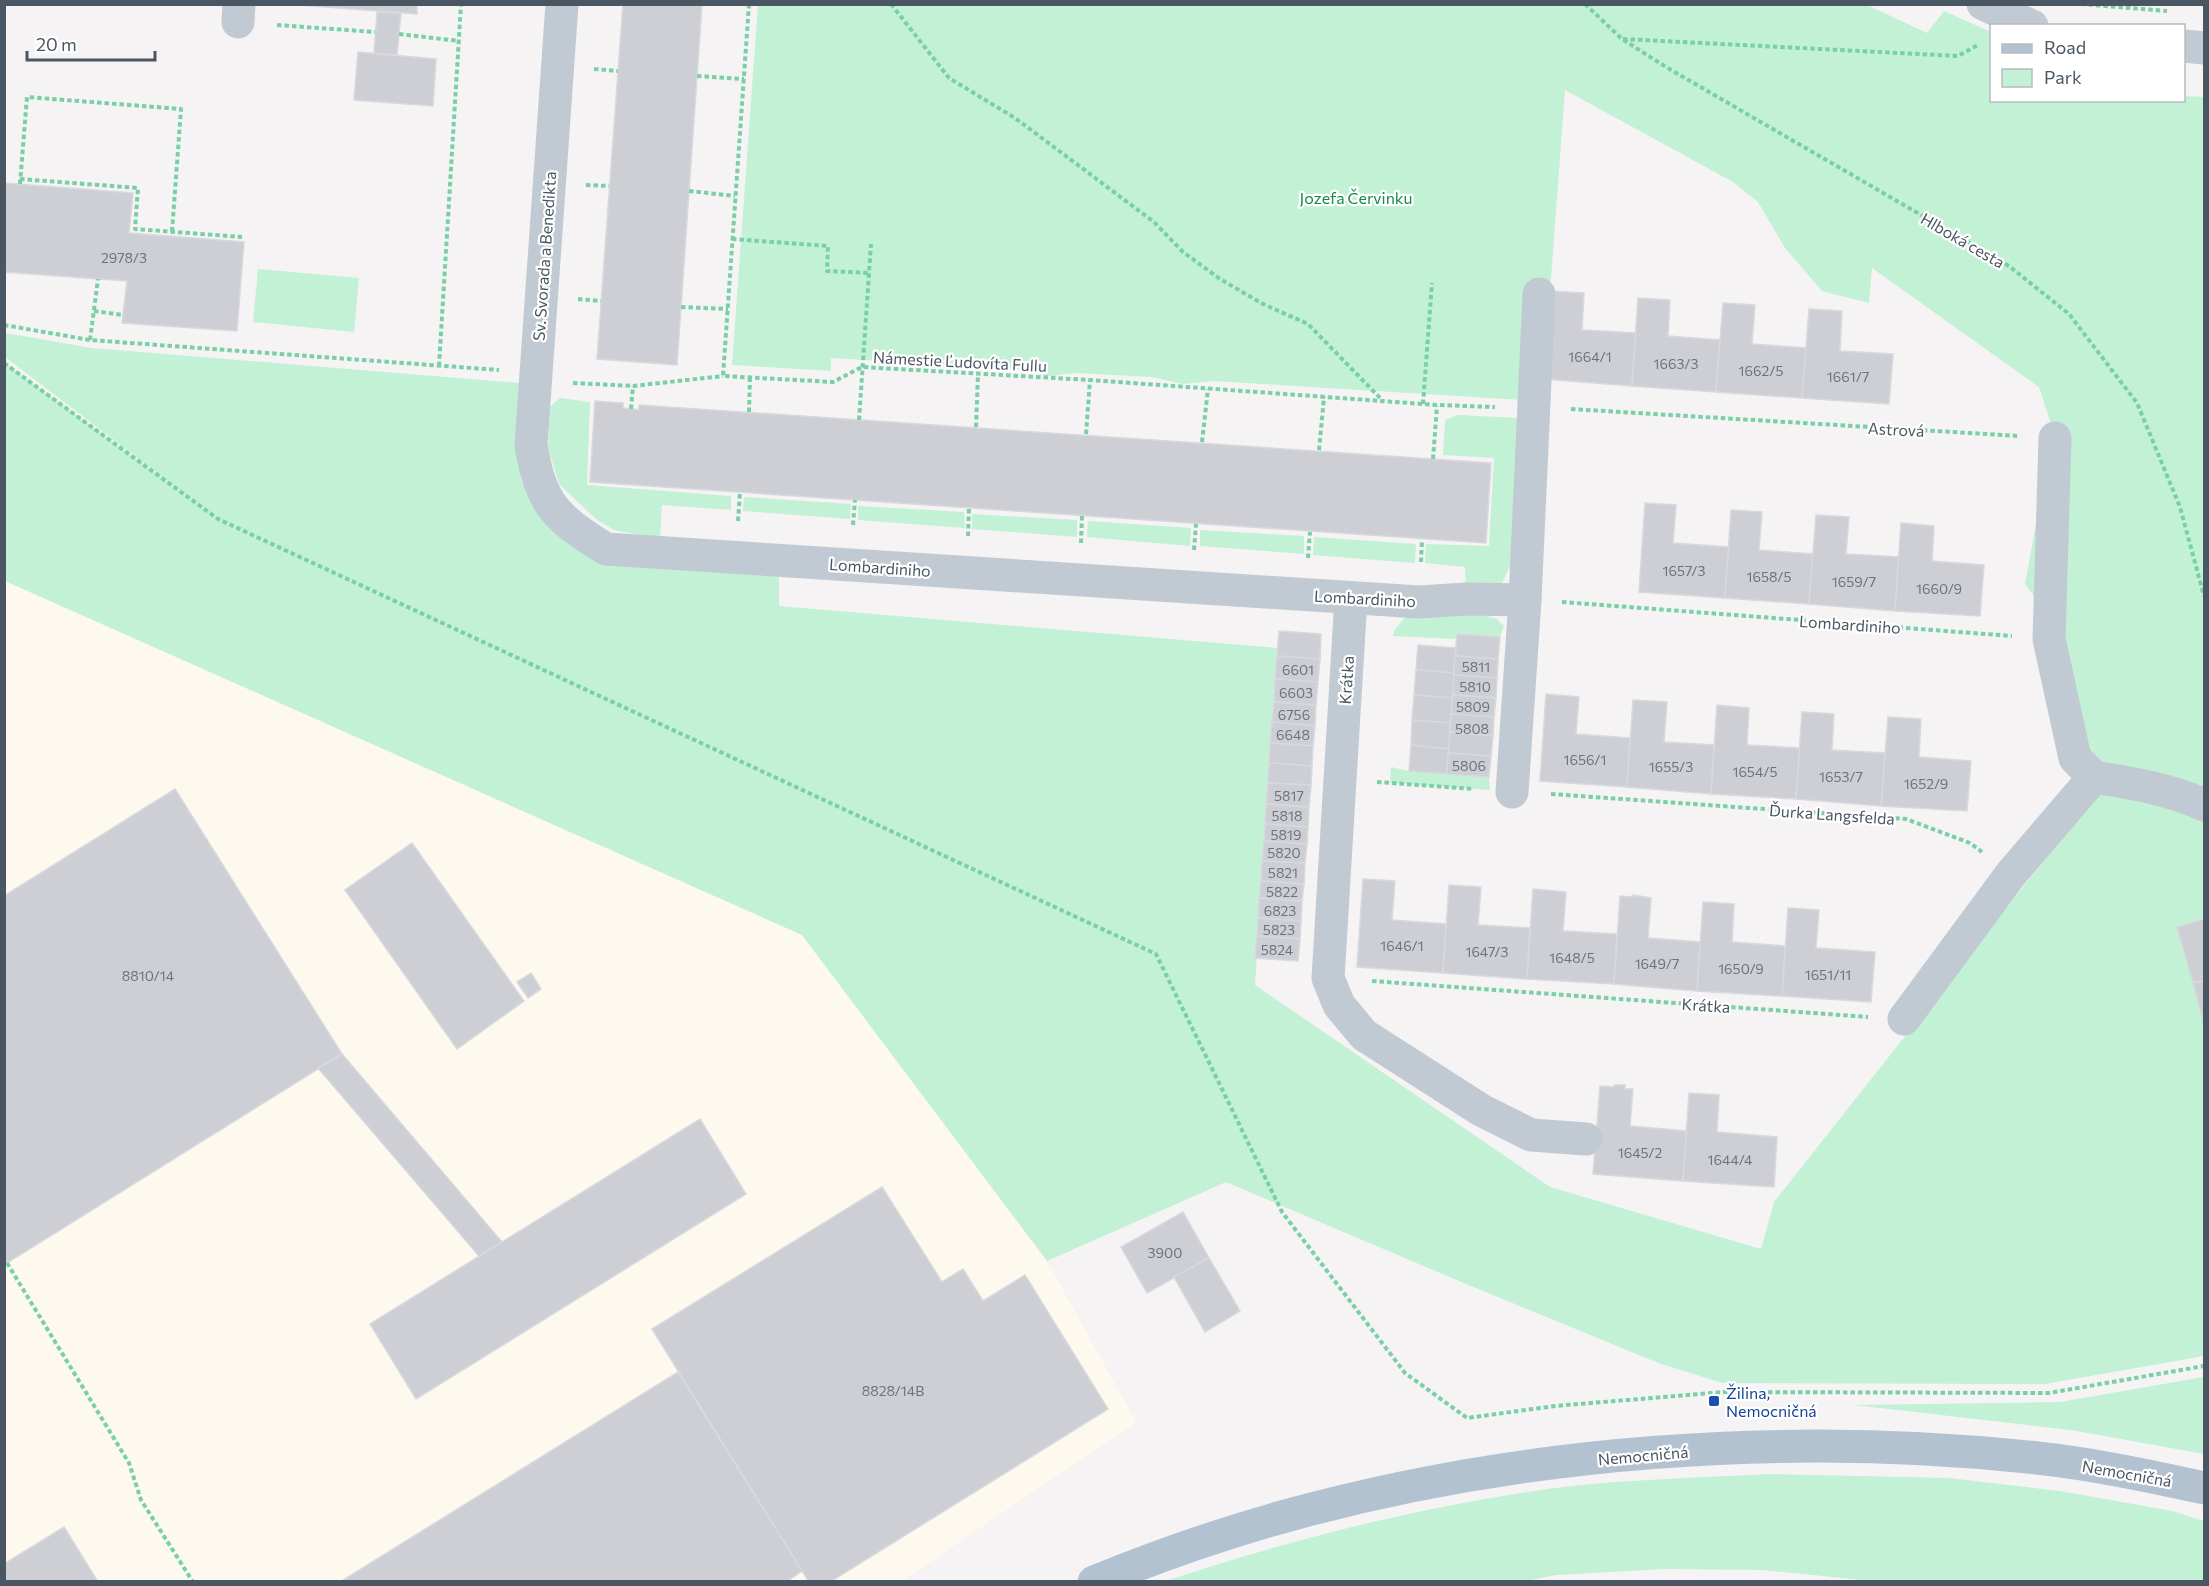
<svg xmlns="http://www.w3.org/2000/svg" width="2209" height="1586" viewBox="0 0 2209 1586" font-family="Commissioner,sans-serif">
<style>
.commercial{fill:#fdf9ef}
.green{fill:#c3f1d5}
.building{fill:#cdcfd5;stroke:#d7d9de;stroke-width:1.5}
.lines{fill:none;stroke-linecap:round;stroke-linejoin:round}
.path{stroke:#7ad0a6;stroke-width:4;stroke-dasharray:4.5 3;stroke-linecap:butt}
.minor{stroke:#c1cad2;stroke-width:33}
.primary{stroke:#b3c2d1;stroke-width:33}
.transit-dot{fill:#1a4fb4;stroke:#fff;stroke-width:2}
.labels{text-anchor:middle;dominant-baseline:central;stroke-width:4.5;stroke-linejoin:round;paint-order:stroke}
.number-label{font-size:14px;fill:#6b747e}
.park-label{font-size:16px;fill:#17864f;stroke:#fff}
.street-label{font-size:16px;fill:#4a5661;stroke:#fff}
.transit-label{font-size:16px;fill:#164399;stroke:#fff;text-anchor:start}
</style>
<rect width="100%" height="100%" fill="#f5f3f3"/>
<polygon class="commercial" points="5,581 802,935 1047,1261 1136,1422 902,1581 5,1582"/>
<g class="green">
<polygon points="758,5 1867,5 1927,33 1944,11 1991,32 1992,100 2184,100 2184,96 2204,97 2204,1356 2045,1384 1723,1383 1661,1364 1466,1284 1226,1182 1047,1261 802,935 5,581 5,363 182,492 5,357 5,333 92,348 520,383 518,431 521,480 536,505 559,532 779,575 779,606 1277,648 1255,985 1550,1187 1761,1249 1774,1202 2098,792 2065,640 2025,584 2053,430 2039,387 1872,268 1869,303 1822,291 1785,248 1758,202 1733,182 1565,90 1550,291 1523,400 1213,381 1183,384 1151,377 1076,373 1048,376 1019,369 831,358 831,371 732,365"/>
<polygon points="258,269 359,278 354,332 253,322"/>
<polygon points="560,398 590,402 587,485 731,496 731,510 662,505 660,539 614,530 596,519 559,484 548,447 550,407"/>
<polygon points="1457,415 1521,418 1515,556 1502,583 1488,589 1466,589 1465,567 1425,563 1426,544 1489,546 1494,458 1443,455 1445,420"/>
<polygon points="744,497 851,504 850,519 743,511"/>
<polygon points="858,506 964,512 965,528 858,520"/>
<polygon points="972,514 1077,520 1077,537 972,529"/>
<polygon points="1088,521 1191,528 1190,546 1087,537"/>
<polygon points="1200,530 1304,536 1304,554 1200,546"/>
<polygon points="1314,537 1416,544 1415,563 1313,555"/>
<polygon points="1407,615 1483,615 1497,619 1504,626 1500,637 1458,634 1457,639 1393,636 1394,631"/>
<polygon points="1391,767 1409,771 1489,777 1490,790 1390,783"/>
<polygon points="2204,1377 2204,1454 2071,1430 1854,1405 2060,1402"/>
<path d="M1769 1474 1949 1478 2060 1491 2172 1511 2204 1521V1581L1882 1582 1762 1570 1665 1569 1556 1575 1521 1582 1166 1581C1292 1539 1423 1506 1555 1488 1626 1479 1698 1478 1769 1474Z"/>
</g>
<g class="building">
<polygon points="286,4 417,4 417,14"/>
<polygon points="623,4 702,4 677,365 597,359"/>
<polygon points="377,12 401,13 397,55 374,53"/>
<polygon points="358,52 436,59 433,106 354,100"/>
<polygon points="4,183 133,193 129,233 244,242 237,331 122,323 127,281 4,272"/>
<polygon points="1550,291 1584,293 1582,330 1636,333 1632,386 1544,379"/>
<polygon points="1638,298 1670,300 1668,336 1720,340 1716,392 1632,386"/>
<polygon points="1723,303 1755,305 1752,344 1806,348 1802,398 1716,392"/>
<polygon points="1809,309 1842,311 1840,351 1893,354 1889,404 1802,398"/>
<polygon points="595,401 623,403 623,408 639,410 639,405 1491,463 1486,543 590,482"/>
<polygon points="1645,503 1676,505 1673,543 1729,547 1725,598 1639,592"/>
<polygon points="1731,510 1762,512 1759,550 1813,554 1809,604 1725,598"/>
<polygon points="1816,515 1849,517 1846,554 1899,557 1895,611 1809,604"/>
<polygon points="1901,523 1934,526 1932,561 1984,565 1980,616 1895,611"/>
<polygon points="1279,631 1321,634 1320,659 1277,656"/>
<polygon points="1457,634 1500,637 1498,659 1455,656"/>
<polygon points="1418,645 1456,648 1454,673 1416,670"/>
<polygon points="1277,656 1320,659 1318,682 1275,679"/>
<polygon points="1455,656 1498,659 1497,678 1454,675"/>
<polygon points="1416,670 1454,673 1453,698 1414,695"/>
<polygon points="1454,675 1497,678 1496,698 1453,695"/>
<polygon points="1275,679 1318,682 1316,705 1274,702"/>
<polygon points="1546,694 1579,697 1576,734 1630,738 1627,787 1540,781"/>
<polygon points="1414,695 1453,698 1450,723 1412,720"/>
<polygon points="1453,695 1496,698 1494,717 1451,714"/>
<polygon points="1633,700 1667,702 1664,742 1714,745 1711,794 1627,787"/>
<polygon points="1274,702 1316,705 1315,726 1272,722"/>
<polygon points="1717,705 1749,708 1747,745 1800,748 1796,799 1711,794"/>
<polygon points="1802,712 1834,714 1832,750 1885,753 1881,806 1796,799"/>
<polygon points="1451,714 1494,717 1493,736 1450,732"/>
<polygon points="1888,717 1921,719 1919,757 1971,761 1967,811 1881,806"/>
<polygon points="1412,720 1450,723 1449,749 1411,745"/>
<polygon points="1272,722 1315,726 1313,746 1270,743"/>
<polygon points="1450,732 1493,736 1491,756 1448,753"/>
<polygon points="1270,743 1313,746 1312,766 1269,763"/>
<polygon points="1411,745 1449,749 1447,774 1409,771"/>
<polygon points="1448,753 1491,756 1489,777 1447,774"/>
<polygon points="1269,763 1312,766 1311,785 1268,783"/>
<polygon points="1268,783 1311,785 1309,807 1266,804"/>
<polygon points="175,789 342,1054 4,1265 4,896"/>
<polygon points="1266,804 1309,807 1308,827 1265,824"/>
<polygon points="1265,824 1308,827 1307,844 1264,841"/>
<polygon points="1264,841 1307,844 1305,863 1262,861"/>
<polygon points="412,843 524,1001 457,1049 345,890"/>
<polygon points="1262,861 1305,863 1304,884 1261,881"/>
<polygon points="1363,879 1395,881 1392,920 1446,924 1443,973 1357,967"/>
<polygon points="1261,881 1304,884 1302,901 1259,898"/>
<polygon points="1449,885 1481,887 1478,925 1530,928 1527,979 1443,973"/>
<polygon points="1533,889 1566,892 1563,931 1617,934 1614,984 1527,979"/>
<polygon points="1633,895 1651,898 1648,938 1700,942 1697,991 1614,984 1620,896 1633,897"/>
<polygon points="1259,898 1302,901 1301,921 1258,918"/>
<polygon points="1703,902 1734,904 1732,942 1786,946 1782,996 1697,991"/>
<polygon points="1788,908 1819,910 1816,948 1875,952 1871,1002 1782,996"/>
<polygon points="1258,918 1301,921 1300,939 1257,936"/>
<polygon points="2204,919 2204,981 2193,983 2177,927"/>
<polygon points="1257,936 1300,939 1298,961 1255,958"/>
<polygon points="531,973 541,989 528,998 517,982"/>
<polygon points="2204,981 2204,1024 2193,983"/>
<polygon points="342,1054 502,1242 479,1256 318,1068"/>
<polygon points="1614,1085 1625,1085 1625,1089 1633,1089 1630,1126 1687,1131 1683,1181 1593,1174 1600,1086 1614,1087"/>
<polygon points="1689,1093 1719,1095 1717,1132 1777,1137 1774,1187 1683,1181"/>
<polygon points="700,1119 746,1194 416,1399 370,1324"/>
<polygon points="882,1187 942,1282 963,1269 983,1301 1025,1275 1108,1409 830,1582 809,1582 652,1329"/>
<polygon points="1183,1212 1209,1258 1147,1293 1121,1247"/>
<polygon points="1209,1258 1240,1311 1205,1332 1174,1277"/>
<polygon points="678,1372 802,1571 786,1582 340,1582"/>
<polygon points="64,1527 98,1582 4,1582 4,1564"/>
</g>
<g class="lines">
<g class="path">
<polyline points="749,4 723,376 833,382 862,367 1090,380 1437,405 1495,407"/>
<polyline points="891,4 949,78 1015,118 1154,222 1183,252 1220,279 1263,304 1308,324 1383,401"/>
<polyline points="1585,4 1622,39 1666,67 2009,266 2069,314 2137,403 2180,507 2204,596"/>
<polyline points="2081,4 2167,11"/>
<polyline points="277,25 375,32"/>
<polyline points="399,34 459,41"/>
<polyline points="1623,39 1958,56 1978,45"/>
<polyline points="594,69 618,71"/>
<polyline points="697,76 744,79"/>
<polyline points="20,179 138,188 135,229 242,237"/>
<polyline points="20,184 27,97 181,109 172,232"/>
<polyline points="586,185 609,186"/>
<polyline points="689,191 735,196"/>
<polyline points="732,239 828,246 827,271 869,273"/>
<polyline points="578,299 601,301"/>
<polyline points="681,307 728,309"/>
<polyline points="94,311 123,315"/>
<polyline points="4,325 90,340 499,370"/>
<polyline points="90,340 98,279"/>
<polyline points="4,363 218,519 1156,954 1282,1212 1405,1373 1467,1418 1555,1406 1724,1392 2049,1393 2204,1366"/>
<polyline points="439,366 461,4"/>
<polyline points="573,383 633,386 723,376"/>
<polyline points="1423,404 1432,283"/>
<polyline points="631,409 633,386"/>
<polyline points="1571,409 2019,436"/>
<polyline points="749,412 750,377"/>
<polyline points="859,420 871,244"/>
<polyline points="976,427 978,375"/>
<polyline points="1086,434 1090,380"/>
<polyline points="1202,442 1208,389"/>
<polyline points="1319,450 1324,397"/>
<polyline points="1433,459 1437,406"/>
<polyline points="738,521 740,492"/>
<polyline points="853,525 855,500"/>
<polyline points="968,536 969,508"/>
<polyline points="1081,543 1082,516"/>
<polyline points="1194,550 1196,524"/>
<polyline points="1308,558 1310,532"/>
<polyline points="1421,562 1422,540"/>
<polyline points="1562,602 2012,636"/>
<polyline points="1377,782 1474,789"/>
<polyline points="1551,794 1906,819 1970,843 1982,852"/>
<polyline points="1372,981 1868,1017"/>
<polyline points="7,1263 129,1463 141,1500 193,1582"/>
</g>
<g class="minor">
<path d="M562 4 531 445C541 505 556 518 606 549L1419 602 1466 599 1525 600"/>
<polyline points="1983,4 2032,26"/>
<polyline points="238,22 239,4"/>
<polyline points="2184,46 2204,48"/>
<polyline points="2055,438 2049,639 2075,758 2094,777"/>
<polyline points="1351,598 1328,978 1339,1005 1364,1035 1481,1110 1531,1135 1586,1139"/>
<path d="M2094 777C2131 783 2170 789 2204 805"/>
<polyline points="1512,792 1525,600 1539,294"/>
<polyline points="1904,1019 2011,874 2094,777"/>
</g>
<path class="primary" d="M1094 1582C1155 1557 1218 1535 1282 1517 1522 1450 1789 1431 2037 1458 2093 1464 2149 1476 2204 1488"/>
</g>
<rect class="transit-dot" x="1708" y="1395" width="12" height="12" rx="3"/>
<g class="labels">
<g class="number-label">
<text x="124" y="257">2978/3</text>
<text x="1590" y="356">1664/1</text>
<text x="1676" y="363">1663/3</text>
<text x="1761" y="370">1662/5</text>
<text x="1848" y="376">1661/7</text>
<text x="1684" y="570">1657/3</text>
<text x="1769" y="576">1658/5</text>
<text x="1854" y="581">1659/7</text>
<text x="1939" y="588">1660/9</text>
<text x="1476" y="666">5811</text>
<text x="1298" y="669">6601</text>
<text x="1475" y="686">5810</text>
<text x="1296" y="692">6603</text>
<text x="1473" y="706">5809</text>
<text x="1294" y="714">6756</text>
<text x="1472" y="728">5808</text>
<text x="1293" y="734">6648</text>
<text x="1585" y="759">1656/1</text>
<text x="1469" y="765">5806</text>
<text x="1671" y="766">1655/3</text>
<text x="1755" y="771">1654/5</text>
<text x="1841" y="776">1653/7</text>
<text x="1926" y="783">1652/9</text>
<text x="1289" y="795">5817</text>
<text x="1287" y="815">5818</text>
<text x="1286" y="834">5819</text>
<text x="1284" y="852">5820</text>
<text x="1283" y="872">5821</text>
<text x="1282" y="891">5822</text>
<text x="1280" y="910">6823</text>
<text x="1279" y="929">5823</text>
<text x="1402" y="945">1646/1</text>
<text x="1277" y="949">5824</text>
<text x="1487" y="951">1647/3</text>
<text x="1572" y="957">1648/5</text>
<text x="1657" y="963">1649/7</text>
<text x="1741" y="968">1650/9</text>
<text x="1828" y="974">1651/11</text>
<text x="148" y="975">8810/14</text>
<text x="1640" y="1152">1645/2</text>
<text x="1730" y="1159">1644/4</text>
<text x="1165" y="1252">3900</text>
<text x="893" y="1390">8828/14B</text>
</g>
<g class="park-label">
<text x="1356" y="197">Jozefa Červinku</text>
</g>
<g class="street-label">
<text transform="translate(1963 240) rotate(30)">Hlboká cesta</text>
<text transform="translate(544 256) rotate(-86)">Sv. Svorada a Benedikta</text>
<text transform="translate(960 361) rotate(3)">Námestie Ľudovíta Fullu</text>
<text transform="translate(1896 429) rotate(3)">Astrová</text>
<text transform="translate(880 567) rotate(4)">Lombardiniho</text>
<text transform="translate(1365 598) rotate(3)">Lombardiniho</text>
<text transform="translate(1850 624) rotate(4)">Lombardiniho</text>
<text transform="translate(1346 680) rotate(-86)">Krátka</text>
<text transform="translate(1832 814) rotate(4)">Ďurka Langsfelda</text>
<text transform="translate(1706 1005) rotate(4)">Krátka</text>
<text transform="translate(1643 1455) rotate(-5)">Nemocničná</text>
<text transform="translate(2127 1473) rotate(10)">Nemocničná</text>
</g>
<g class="transit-label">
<text x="1726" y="1392">Žilina,<tspan x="1726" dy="18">Nemocničná</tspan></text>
</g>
</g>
<rect width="2209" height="1586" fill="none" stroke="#4a5661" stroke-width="12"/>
<rect x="1990" y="24" width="195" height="78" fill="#ffffff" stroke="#b7bbc0" stroke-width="1.5"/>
<rect x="2002" y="44" width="30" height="9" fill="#b3c2d1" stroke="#b7bbc0" stroke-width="1.5"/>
<text x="2044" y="54" font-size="18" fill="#4a5661">Road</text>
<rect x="2002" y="69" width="30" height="18" fill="#c3f1d5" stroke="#b7bbc0" stroke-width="1.5"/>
<text x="2044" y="84" font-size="18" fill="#4a5661">Park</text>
<path d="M27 51v9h128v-9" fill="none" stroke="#4a5661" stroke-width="3"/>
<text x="36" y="51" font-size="18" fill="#4a5661" stroke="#ffffff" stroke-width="4.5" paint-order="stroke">20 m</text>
</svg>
